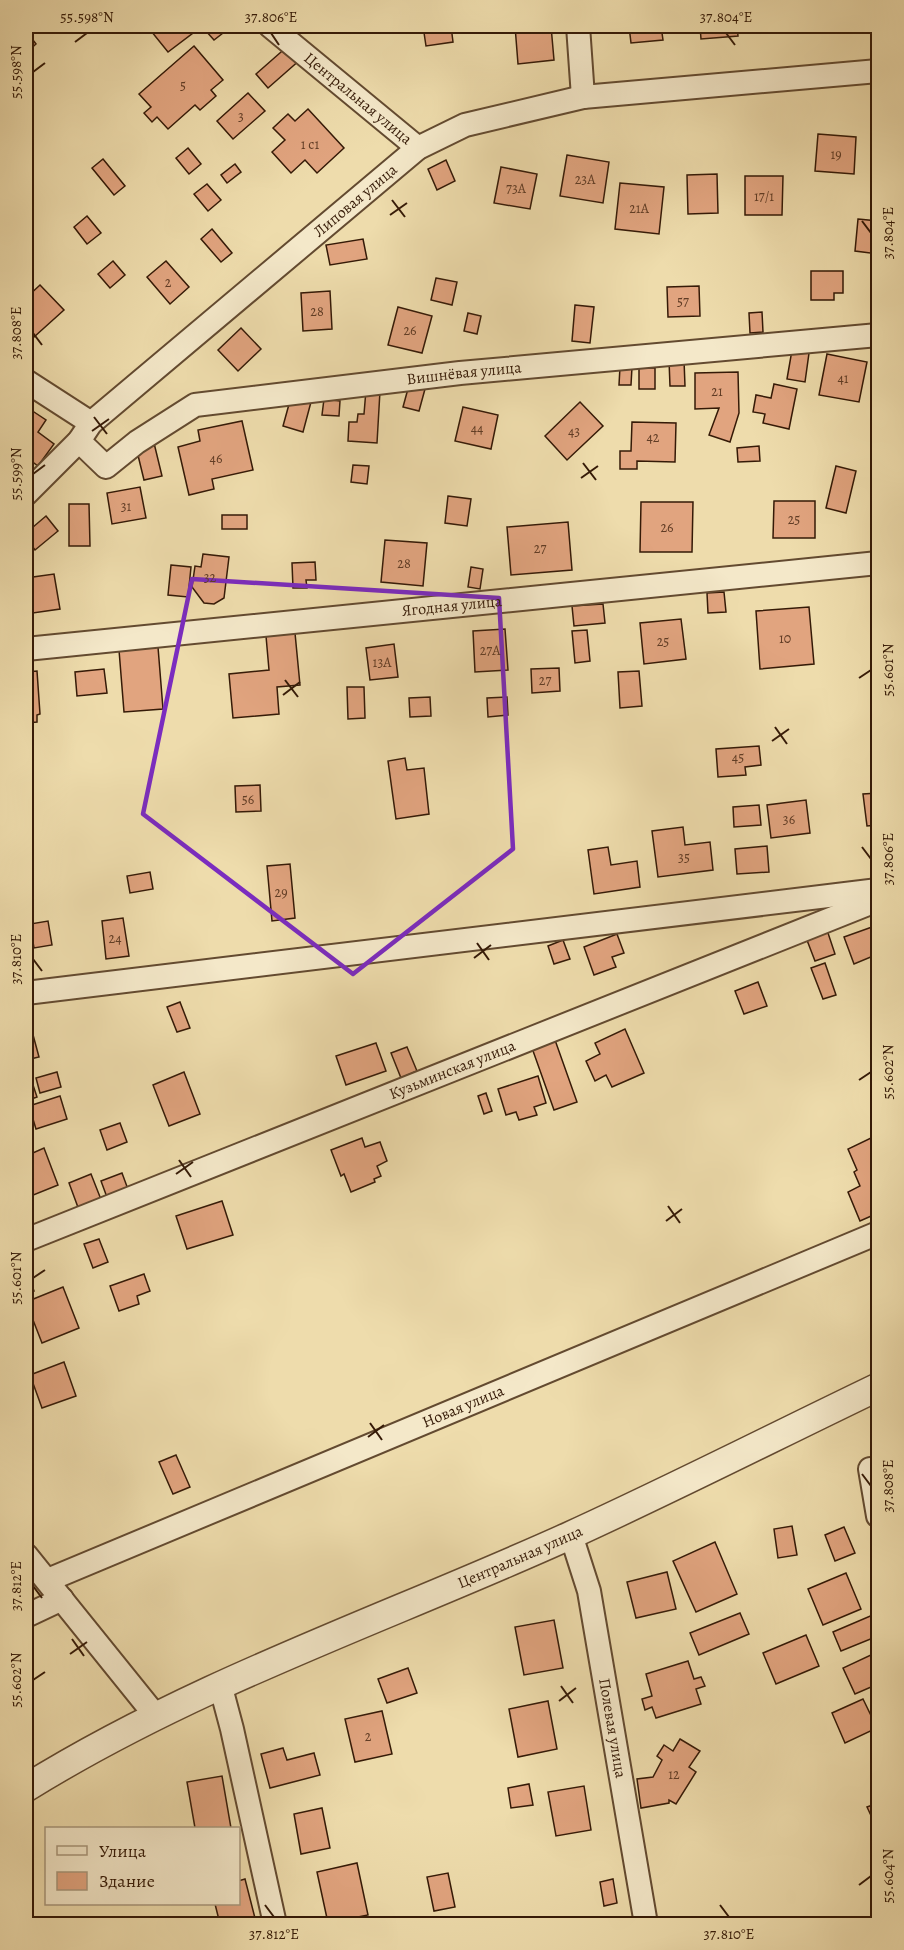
<svg xmlns="http://www.w3.org/2000/svg" width="904" height="1950" viewBox="0 0 904 1950" font-family="Alegreya,serif">
<style>
.building{fill:#e1a47f;stroke:#351a07;stroke-width:1.5}
.lines{fill:none;stroke-linecap:round;stroke-linejoin:round}
.minor-casing{stroke:#634a30;stroke-width:26}
.tertiary-casing{stroke:#634a30;stroke-width:30}
.minor{stroke:#f4e8c9;stroke-width:22}
.tertiary{stroke:#f4e8c9;stroke-width:27}
.marked{fill:none;stroke:#7b2cbf;stroke-width:4.5;stroke-linejoin:round}
.ticks{fill:none;stroke:#351a07;stroke-width:2}
.labels{text-anchor:middle;dominant-baseline:central;stroke-width:4.5;stroke-linejoin:round;paint-order:stroke}
.number-label{font-size:14px;fill:#603c25}
.street-label{font-size:16px;fill:#351a07;stroke:#f4e8c9}
.neatline{fill:none;stroke:#351a07;stroke-width:2}
.ticks-label{font-size:15px;text-anchor:middle;fill:#351a07}
</style>
<rect width="100%" height="100%" fill="#eedcac"/>
<filter id="stains"><feTurbulence type="fractalNoise" baseFrequency=".00333" numOctaves="4"/><feColorMatrix values="0 0 0 0 .2 0 0 0 0 .09 0 0 0 0 .02 0 0 0 .5 -.17"/></filter>
<radialGradient id="worn" r=".72"><stop offset=".6" stop-color="#630" stop-opacity="0"/><stop offset="1" stop-color="#630" stop-opacity=".3"/></radialGradient>
<g class="building">
<polygon points="147,26 192,26 189,27 193,33 168,52"/>
<polygon points="212,26 232,26 214,40 206,31"/>
<polygon points="423,26 451,26 453,42 426,46"/>
<polygon points="515,26 551,26 554,60 518,64"/>
<polygon points="629,26 661,26 663,40 631,43"/>
<polygon points="700,26 737,26 738,36 701,39"/>
<polygon points="26,31 36,44 26,53"/>
<polygon points="289,45 301,59 268,88 256,74"/>
<polygon points="194,46 223,80 211,90 216,96 200,110 195,105 168,129 157,117 152,122 144,113 151,107 139,94"/>
<polygon points="248,93 265,111 233,139 217,121"/>
<polygon points="308,109 344,148 317,173 305,160 291,173 272,152 285,140 273,128 288,114 295,121"/>
<polygon points="818,134 856,137 854,174 815,171"/>
<polygon points="188,148 201,164 189,174 176,158"/>
<polygon points="567,155 609,162 603,203 560,196"/>
<polygon points="103,159 125,186 114,195 92,168"/>
<polygon points="446,160 455,181 437,190 428,169"/>
<polygon points="235,164 241,172 227,183 221,175"/>
<polygon points="501,167 537,174 530,209 494,203"/>
<polygon points="717,174 718,213 688,214 687,175"/>
<polygon points="745,176 783,176 782,215 745,215"/>
<polygon points="620,183 664,187 659,234 615,229"/>
<polygon points="207,184 221,200 208,211 194,194"/>
<polygon points="87,216 101,233 87,244 74,227"/>
<polygon points="858,219 878,221 878,254 855,251"/>
<polygon points="212,229 232,253 221,262 201,239"/>
<polygon points="363,239 367,259 330,265 326,245"/>
<polygon points="113,261 125,275 110,288 98,274"/>
<polygon points="166,261 189,287 170,304 147,277"/>
<polygon points="811,271 843,271 843,293 834,293 834,300 811,300"/>
<polygon points="436,278 457,282 452,305 431,300"/>
<polygon points="40,285 64,310 34,337 26,329 26,298"/>
<polygon points="699,286 700,316 668,317 667,287"/>
<polygon points="330,291 332,329 303,331 301,293"/>
<polygon points="575,305 594,307 590,343 572,341"/>
<polygon points="398,307 432,316 422,353 388,345"/>
<polygon points="762,312 763,332 750,333 749,313"/>
<polygon points="468,313 481,316 477,334 464,331"/>
<polygon points="241,328 261,349 238,371 218,350"/>
<polygon points="792,350 809,353 805,382 787,379"/>
<polygon points="827,354 867,362 859,402 819,395"/>
<polygon points="669,360 684,360 685,386 670,386"/>
<polygon points="620,367 632,367 631,385 619,385"/>
<rect x="639" y="368" width="16" height="21"/>
<polygon points="738,372 739,413 730,442 709,435 719,408 695,409 695,373"/>
<polygon points="774,384 797,389 789,429 763,423 765,414 753,412 756,395 771,398"/>
<polygon points="409,385 425,389 419,411 403,407"/>
<polygon points="366,390 380,391 377,443 348,441 349,422 357,422 358,414 364,414"/>
<polygon points="291,397 311,402 303,432 283,426"/>
<polygon points="324,399 340,401 339,416 322,415"/>
<polygon points="580,402 603,426 567,460 545,436"/>
<polygon points="463,407 498,415 491,449 455,441"/>
<polygon points="31,410 46,420 38,432 54,444 38,466 26,457 26,418"/>
<polygon points="242,421 253,470 212,479 214,489 189,495 178,447 200,441 198,430"/>
<polygon points="632,422 676,423 675,462 637,461 637,469 620,469 620,451 631,451"/>
<polygon points="154,443 162,476 144,480 136,447"/>
<polygon points="759,446 760,461 738,462 737,448"/>
<polygon points="353,465 369,466 367,484 351,482"/>
<polygon points="836,466 856,471 846,513 826,508"/>
<polygon points="140,487 146,518 112,524 107,493"/>
<polygon points="448,496 471,499 467,526 445,523"/>
<polygon points="774,501 815,501 815,538 773,538"/>
<polygon points="641,502 693,502 692,552 640,552"/>
<polygon points="69,504 89,504 90,546 69,546"/>
<rect x="222" y="515" width="25" height="14"/>
<polygon points="46,516 58,531 35,550 26,538 26,533"/>
<polygon points="568,522 572,570 511,575 507,527"/>
<polygon points="385,540 427,543 423,586 381,582"/>
<polygon points="203,554 229,557 224,598 214,604 204,603 192,587 195,566 201,567"/>
<polygon points="315,562 316,580 306,580 307,588 293,588 292,563"/>
<polygon points="171,565 191,567 188,597 168,595"/>
<polygon points="471,567 483,569 480,589 468,587"/>
<polygon points="54,574 60,609 26,614 26,578"/>
<polygon points="724,592 726,612 708,613 707,593"/>
<polygon points="603,604 605,623 574,626 572,606"/>
<polygon points="809,607 814,664 760,669 756,611"/>
<polygon points="681,619 686,659 644,664 640,623"/>
<polygon points="505,629 508,670 475,672 473,631"/>
<polygon points="587,630 590,661 575,663 572,631"/>
<polygon points="295,633 300,685 277,687 279,714 233,718 229,674 269,670 266,636"/>
<polygon points="394,644 398,677 370,680 366,648"/>
<polygon points="158,647 163,709 124,712 119,650"/>
<polygon points="559,668 560,691 532,693 531,669"/>
<polygon points="104,669 107,693 77,696 75,672"/>
<polygon points="37,671 40,714 37,715 37,722 26,723 26,672"/>
<polygon points="639,671 642,706 620,708 618,672"/>
<polygon points="347,687 364,687 365,718 348,719"/>
<polygon points="430,697 431,716 410,717 409,698"/>
<polygon points="507,697 508,715 488,717 487,698"/>
<polygon points="759,746 761,765 745,767 746,775 718,777 716,749"/>
<polygon points="405,758 407,770 424,768 429,814 396,819 388,761"/>
<polygon points="260,785 261,811 236,812 235,786"/>
<polygon points="878,793 878,825 867,826 863,794"/>
<polygon points="806,800 810,833 771,838 767,805"/>
<polygon points="759,805 761,825 734,827 733,807"/>
<polygon points="683,827 685,845 710,842 713,870 658,877 652,831"/>
<polygon points="767,846 769,872 737,874 735,849"/>
<polygon points="608,847 611,865 637,861 640,887 594,894 588,850"/>
<polygon points="290,864 295,918 272,921 267,866"/>
<polygon points="150,872 153,889 130,893 127,876"/>
<polygon points="123,918 129,956 106,959 102,921"/>
<polygon points="48,921 52,945 34,948 30,924"/>
<polygon points="826,927 835,954 815,961 805,935"/>
<polygon points="872,927 878,944 878,954 854,964 844,937"/>
<polygon points="617,934 624,953 612,957 616,967 594,975 584,947"/>
<polygon points="563,940 570,959 554,964 548,946"/>
<polygon points="825,963 836,995 823,999 811,968"/>
<polygon points="758,982 767,1006 744,1014 735,991"/>
<polygon points="180,1002 190,1028 177,1032 167,1007"/>
<polygon points="29,1020 39,1057 26,1060 26,1021"/>
<polygon points="625,1029 644,1073 612,1087 606,1075 595,1081 586,1061 600,1054 595,1043"/>
<polygon points="555,1040 577,1102 554,1110 532,1048"/>
<polygon points="376,1043 386,1071 346,1085 336,1056"/>
<polygon points="407,1047 417,1071 401,1078 391,1053"/>
<polygon points="57,1072 61,1087 40,1093 36,1078"/>
<polygon points="184,1072 200,1114 169,1126 153,1085"/>
<polygon points="538,1076 546,1103 534,1107 537,1115 519,1120 516,1112 506,1115 498,1089"/>
<polygon points="33,1085 37,1097 26,1101 26,1087"/>
<polygon points="486,1093 492,1111 484,1114 478,1096"/>
<polygon points="60,1096 67,1119 36,1129 29,1106"/>
<polygon points="120,1123 127,1142 107,1150 100,1130"/>
<polygon points="362,1138 365,1147 380,1142 387,1161 377,1166 381,1176 374,1179 375,1182 351,1192 344,1174 341,1176 331,1150"/>
<polygon points="871,1138 876,1148 878,1147 878,1200 874,1202 878,1213 860,1221 848,1192 860,1186 854,1172 857,1170 848,1149"/>
<polygon points="44,1148 58,1185 26,1198 26,1156"/>
<polygon points="122,1173 129,1192 108,1200 101,1181"/>
<polygon points="91,1174 102,1202 79,1210 69,1183"/>
<polygon points="222,1201 233,1235 187,1249 176,1216"/>
<polygon points="99,1239 108,1262 93,1268 84,1244"/>
<polygon points="26,1268 34,1291 26,1294"/>
<polygon points="144,1274 150,1291 137,1296 139,1304 119,1311 110,1286"/>
<polygon points="63,1287 79,1328 42,1343 26,1302"/>
<polygon points="64,1362 76,1396 42,1408 30,1375"/>
<polygon points="176,1455 190,1487 173,1494 159,1462"/>
<polygon points="792,1526 797,1555 778,1558 774,1529"/>
<polygon points="844,1527 855,1553 835,1561 825,1535"/>
<polygon points="715,1542 737,1594 696,1612 673,1561"/>
<polygon points="667,1572 676,1609 636,1618 627,1582"/>
<polygon points="846,1573 861,1609 823,1625 808,1589"/>
<polygon points="740,1613 749,1634 699,1655 690,1633"/>
<polygon points="875,1614 878,1623 878,1636 841,1651 833,1632"/>
<polygon points="554,1620 563,1668 524,1675 515,1627"/>
<polygon points="806,1635 819,1666 776,1684 763,1653"/>
<polygon points="873,1654 878,1666 878,1684 855,1694 843,1668"/>
<polygon points="688,1661 694,1679 701,1677 705,1686 696,1689 701,1704 656,1718 652,1707 645,1710 642,1699 652,1696 646,1674"/>
<polygon points="408,1668 417,1693 387,1703 378,1679"/>
<polygon points="863,1699 877,1728 845,1743 832,1713"/>
<polygon points="548,1701 557,1749 518,1757 509,1709"/>
<polygon points="382,1711 392,1754 355,1762 345,1719"/>
<polygon points="680,1739 700,1751 689,1767 696,1772 676,1804 669,1800 669,1803 641,1808 637,1779 653,1777 662,1760 657,1756 664,1745 673,1751"/>
<polygon points="283,1748 287,1760 314,1753 320,1775 270,1788 261,1754"/>
<polygon points="222,1776 231,1828 195,1828 187,1782"/>
<polygon points="529,1784 533,1805 511,1808 508,1788"/>
<polygon points="584,1786 591,1830 556,1836 548,1792"/>
<polygon points="878,1803 878,1820 874,1822 867,1807"/>
<polygon points="322,1808 330,1848 301,1854 294,1814"/>
<polygon points="357,1863 368,1915 328,1923 317,1872"/>
<polygon points="448,1873 455,1907 434,1911 427,1877"/>
<polygon points="245,1879 256,1922 244,1924 220,1924 215,1904 238,1904 238,1881"/>
<polygon points="613,1879 617,1903 604,1906 600,1882"/>
</g>
<g class="lines">
<g class="minor-casing">
<g id="minor">
<path id="s1" d="M270 26 418 148"/>
<polyline points="578,26 583,97"/>
<polyline points="26,381 91,423"/>
<path id="s2" d="M79 441 106 467 137 442 195 405 460 373 878 335"/>
<path id="s3" d="M26 494 79 441 91 423 418 148 465 125 583 97 878 71"/>
<path id="s4" d="M26 649 878 563"/>
<polyline points="26,993 878,890"/>
<path id="s5" d="M26 1240 878 900"/>
<polyline points="870,1469 878,1516"/>
<path id="s6" d="M571 1535 589 1591 646 1924"/>
<polyline points="26,1555 155,1715"/>
<path id="s7" d="M48 1580 878 1233"/>
<polyline points="26,1616 62,1599"/>
<polyline points="220,1684 232,1729 275,1924"/>
</g>
</g>
<g class="tertiary-casing">
<g id="tertiary">
<path id="s8" d="M26 1788C197 1682 388 1618 571 1535 674 1488 776 1436 878 1387"/>
</g>
</g>
<use href="#minor" class="minor"/>
<use href="#tertiary" class="tertiary"/>
</g>
<path class="marked" d="M192 579 499 598 513 849 353 974 143 814Z"/>
<path class="ticks" d="M271 33 279 45M726 33 735 45M75 42 87 33M33 72 45 63M392 200 405 217M390 215 407 203M862 221 871 233M33 333 42 345M94 417 107 434M92 431 109 419M583 463 596 480M33 474 45 465M581 478 598 466M859 678 871 670M285 680 298 697M283 695 300 682M775 727 787 744M772 741 789 729M862 847 871 859M477 943 489 960M474 958 491 945M33 959 42 971M859 1080 871 1072M179 1160 191 1177M176 1174 193 1162M668 1206 680 1223M666 1221 682 1209M33 1278 45 1270M370 1423 382 1440M368 1437 384 1425M862 1474 871 1486M33 1586 42 1598M72 1639 84 1656M70 1654 87 1642M33 1680 45 1672M561 1686 573 1703M559 1701 576 1688M859 1885 871 1876M265 1905 274 1917M720 1905 729 1917"/>
<g class="labels">
<g class="number-label">
<text x="183" y="85">5</text>
<text x="241" y="116">3</text>
<text x="310" y="144">1 с1</text>
<text x="836" y="154">19</text>
<text x="585" y="179">23А</text>
<text x="516" y="188">73А</text>
<text x="764" y="196">17/1</text>
<text x="639" y="208">21А</text>
<text x="168" y="282">2</text>
<text x="683" y="301">57</text>
<text x="317" y="311">28</text>
<text x="410" y="330">26</text>
<text x="843" y="378">41</text>
<text x="717" y="391">21</text>
<text x="477" y="428">44</text>
<text x="574" y="431">43</text>
<text x="653" y="437">42</text>
<text x="216" y="458">46</text>
<text x="126" y="506">31</text>
<text x="794" y="519">25</text>
<text x="667" y="527">26</text>
<text x="540" y="548">27</text>
<text x="404" y="563">28</text>
<text x="210" y="577">32</text>
<text x="785" y="638">10</text>
<text x="663" y="641">25</text>
<text x="490" y="650">27А</text>
<text x="382" y="662">13А</text>
<text x="545" y="680">27</text>
<text x="738" y="757">45</text>
<text x="248" y="799">56</text>
<text x="789" y="819">36</text>
<text x="684" y="857">35</text>
<text x="281" y="892">29</text>
<text x="115" y="938">24</text>
<text x="368" y="1736">2</text>
<text x="674" y="1774">12</text>
</g>
<g class="street-label">
<text stroke="none"><textPath href="#s1" startOffset="114">Центральная улица</textPath></text>
<text stroke="none"><textPath href="#s3" startOffset="442">Липовая улица</textPath></text>
<text stroke="none"><textPath href="#s2" startOffset="417">Вишнёвая улица</textPath></text>
<text stroke="none"><textPath href="#s4" startOffset="428">Ягодная улица</textPath></text>
<text stroke="none"><textPath href="#s5" startOffset="459">Кузьминская улица</textPath></text>
<text stroke="none"><textPath href="#s7" startOffset="450">Новая улица</textPath></text>
<text stroke="none"><textPath href="#s8" startOffset="546">Центральная улица</textPath></text>
<text stroke="none"><textPath href="#s6" startOffset="198">Полевая улица</textPath></text>
</g>
</g>
<rect width="904" height="1950" fill="none" stroke="#eedcac" stroke-width="66"/>
<rect x="45" y="1827" width="195" height="78" fill="#f4e8c9" stroke="#a8967b" stroke-width="1.5"/>
<rect x="57" y="1846" width="30" height="9" fill="#f4e8c9" stroke="#a8967b" stroke-width="1.5"/>
<text x="99" y="1857" font-size="18" fill="#351a07">Улица</text>
<rect x="57" y="1872" width="30" height="18" fill="#e1a47f" stroke="#a8967b" stroke-width="1.5"/>
<text x="99" y="1887" font-size="18" fill="#351a07">Здание</text>
<rect x="33" y="33" width="838" height="1884" class="neatline"/>
<g class="ticks-label">
<text x="87" y="22">55.598°N</text>
<text x="271" y="22">37.806°E</text>
<text x="726" y="22">37.804°E</text>
<text transform="translate(16 72) rotate(-90)" y="5">55.598°N</text>
<text transform="translate(888 233) rotate(-90)" y="5">37.804°E</text>
<text transform="translate(16 333) rotate(-90)" y="5">37.808°E</text>
<text transform="translate(16 474) rotate(-90)" y="5">55.599°N</text>
<text transform="translate(888 670) rotate(-90)" y="5">55.601°N</text>
<text transform="translate(888 859) rotate(-90)" y="5">37.806°E</text>
<text transform="translate(16 959) rotate(-90)" y="5">37.810°E</text>
<text transform="translate(888 1072) rotate(-90)" y="5">55.602°N</text>
<text transform="translate(16 1278) rotate(-90)" y="5">55.601°N</text>
<text transform="translate(888 1486) rotate(-90)" y="5">37.808°E</text>
<text transform="translate(16 1586) rotate(-90)" y="5">37.812°E</text>
<text transform="translate(16 1680) rotate(-90)" y="5">55.602°N</text>
<text transform="translate(888 1876) rotate(-90)" y="5">55.604°N</text>
<text x="274" y="1939">37.812°E</text>
<text x="729" y="1939">37.810°E</text>
</g>
<rect width="100%" height="100%" filter="url(#stains)"/>
<rect width="100%" height="100%" fill="url(#worn)"/>
</svg>
